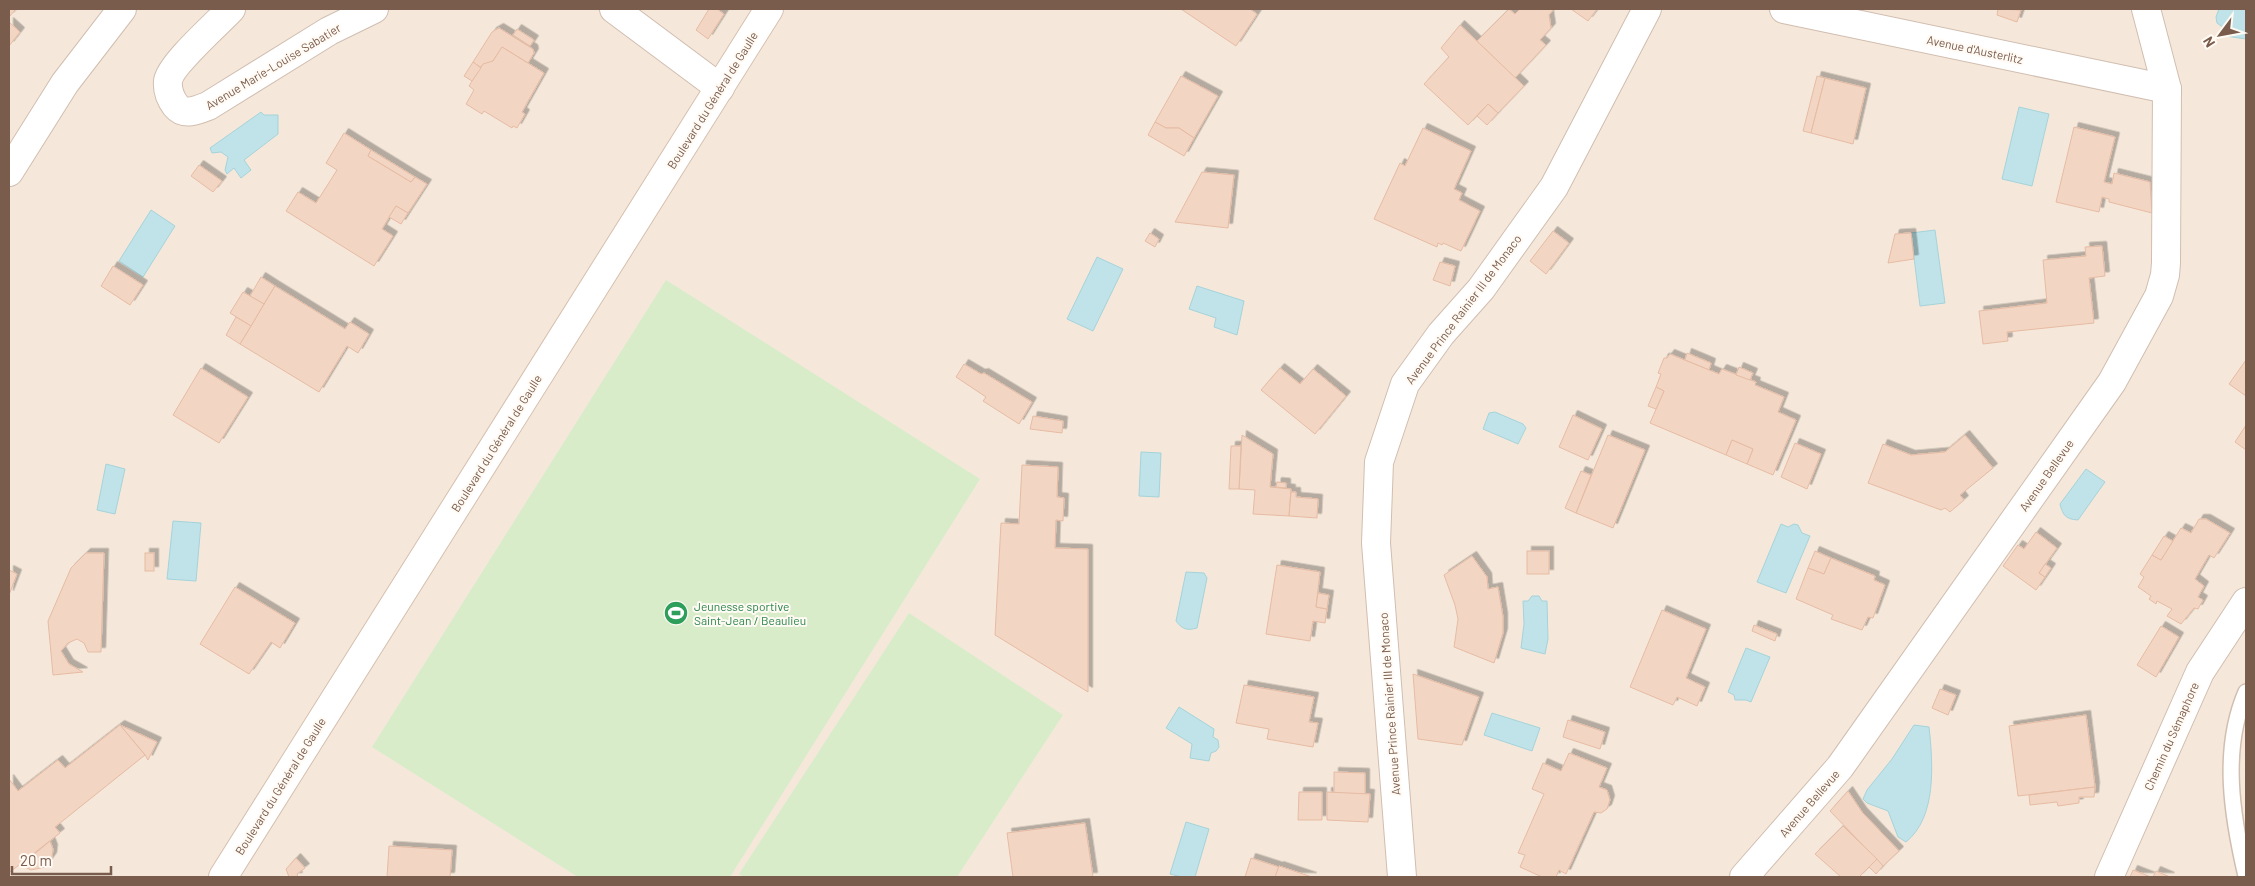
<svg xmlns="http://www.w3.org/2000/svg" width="2255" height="886" viewBox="0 0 2255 886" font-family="Barlow,sans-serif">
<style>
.residential{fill:#f5e8da}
.green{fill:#d8ecc9}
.water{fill:#bfe3e8;stroke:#a5d3da}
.building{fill:#f3d5c3;stroke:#e6bba3;filter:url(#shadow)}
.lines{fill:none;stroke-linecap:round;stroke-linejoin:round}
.lane-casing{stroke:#d1beb0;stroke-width:18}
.street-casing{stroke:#d1beb0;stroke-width:30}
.secondary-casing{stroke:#d6c0b0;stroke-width:30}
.lane{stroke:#fff;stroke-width:15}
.street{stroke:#fff;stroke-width:28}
.secondary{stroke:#fff;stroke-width:28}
.labels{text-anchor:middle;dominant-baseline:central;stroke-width:4;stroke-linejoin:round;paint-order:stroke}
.street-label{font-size:12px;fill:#7a5c4d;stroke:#fffaf3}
.leisure-label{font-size:12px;fill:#27864d;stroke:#fffaf3;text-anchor:start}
</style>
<defs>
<filter id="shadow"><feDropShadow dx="4.5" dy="-4.5" stdDeviation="0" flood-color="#0004"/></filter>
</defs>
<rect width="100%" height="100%" fill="#fdf6ec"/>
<rect class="residential" x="9" y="9" width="2237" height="868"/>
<g class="green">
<polygon points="666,280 980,479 730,877 578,877 372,747"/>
<polygon points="909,613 1063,715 957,877 744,877 739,874"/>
</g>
<g class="water">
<polygon points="2219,9 2246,9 2246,39 2226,36 2227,30 2217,23 2216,17"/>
<polygon points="2019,107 2049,114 2032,186 2002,179"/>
<polygon points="261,112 264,115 278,115 278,134 244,160 251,170 241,178 234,168 227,174 225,170 228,157 221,152 212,153 210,148"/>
<polygon points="151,210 175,226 143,277 119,261"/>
<polygon points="1935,230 1945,303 1920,306 1911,233"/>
<polygon points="1097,257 1123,269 1093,331 1067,319"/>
<polygon points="1197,286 1244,301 1237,335 1214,327 1216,318 1189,309"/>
<polygon points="1495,412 1523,424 1526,428 1518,444 1483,429 1489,413"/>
<polygon points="1141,452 1161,453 1159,497 1139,496"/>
<polygon points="106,464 125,469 115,514 97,510"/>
<path d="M2086 469 2105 482 2078 520C2066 519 2063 516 2060 504Z"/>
<polygon points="173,521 201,523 196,581 167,579"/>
<polygon points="1781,524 1788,527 1794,524 1798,525 1802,533 1810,536 1786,593 1757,582"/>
<path d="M1186 572 1204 573 1207 578 1197 628C1187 631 1182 629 1176 621Z"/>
<polygon points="1532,596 1539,596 1542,601 1547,601 1548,639 1545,654 1521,648 1524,624 1523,601 1528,601"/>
<polygon points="1746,648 1770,657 1751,702 1746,700 1735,700 1734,695 1728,692"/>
<polygon points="1179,707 1214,729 1213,737 1218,740 1219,747 1216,751 1211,753 1209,761 1190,758 1192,744 1166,728"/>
<polygon points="1492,713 1540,728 1532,751 1484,735"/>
<path d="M1914 725 1929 727C1933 763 1937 817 1906 842L1898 837 1888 811 1867 803 1863 799 1867 790 1892 759Z"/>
<polygon points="1186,822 1209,829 1195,877 1182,877 1170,874"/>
</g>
<g class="building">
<polygon points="9,9 16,9 9,17"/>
<polygon points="709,9 717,9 724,14 708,39 696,30"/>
<polygon points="1181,9 1250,9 1257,14 1236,46"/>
<polygon points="1509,9 1515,14 1520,9 1554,9 1549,15 1551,28 1540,40 1546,45 1515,78 1477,41"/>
<polygon points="1571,9 1597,9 1588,21"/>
<polygon points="1998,9 2021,10 2017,22 1997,15"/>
<polygon points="9,22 20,32 9,46"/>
<polygon points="1460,25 1524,86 1498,113 1488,104 1468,125 1424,84 1449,57 1441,48"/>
<polygon points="499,28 533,49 534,53 528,63 502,47 493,61 480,67 473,62 492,32"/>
<polygon points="517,29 534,40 530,46 513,35"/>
<polygon points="502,47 544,73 522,112 525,114 517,128 513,126 512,128 484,111 482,114 466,104 474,90 469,86 472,81 483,64 493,61"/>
<polygon points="473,62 481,68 472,81 464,76"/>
<polygon points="1181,76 1218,96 1194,138 1179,128 1166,128 1155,122"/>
<polygon points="1817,76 1825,78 1811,133 1803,131"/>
<polygon points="1825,78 1866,88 1853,144 1811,133"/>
<polygon points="1488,104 1498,113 1487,125 1477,116"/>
<polygon points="1155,122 1166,128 1179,128 1194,138 1184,156 1148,135"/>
<polygon points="2074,127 2115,137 2104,182 2112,184 2114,173 2150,182 2152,213 2109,202 2109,199 2102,197 2099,212 2056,202"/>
<polygon points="1423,128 1471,151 1454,189 1462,193 1459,200 1480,211 1461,251 1443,243 1442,245 1438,243 1437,247 1374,219 1400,163 1405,166"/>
<polygon points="344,133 371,150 368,156 411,182 415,177 427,184 408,213 396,206 382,229 393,236 374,266 286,211 298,192 316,203 337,170 326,163"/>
<polygon points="371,150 415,177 411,182 368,156"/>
<polygon points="199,165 222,181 213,192 191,176"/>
<polygon points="1202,172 1234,175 1228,228 1175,222"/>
<polygon points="396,206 408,213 401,224 389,217"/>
<polygon points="1553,231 1569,243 1546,274 1530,261"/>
<polygon points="1150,233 1159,239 1155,247 1145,241"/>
<polygon points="1911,233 1914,259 1888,263 1895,234"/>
<polygon points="2102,246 2105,276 2089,278 2094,323 2007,332 2008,341 1983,344 1979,311 2047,303 2043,260 2086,256 2085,247"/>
<polygon points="1440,262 1455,266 1450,286 1433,280"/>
<polygon points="113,266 143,285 130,305 101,286"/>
<polygon points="261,277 275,286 264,304 250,296"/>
<polygon points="275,286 345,329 350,322 369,334 358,353 347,346 319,392 240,344"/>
<polygon points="243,292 264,304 251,326 230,313"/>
<polygon points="236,317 251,326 240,344 226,335"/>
<polygon points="1687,353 1711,363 1709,370 1685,360"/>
<polygon points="1670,354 1719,374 1722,369 1756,382 1755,385 1784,397 1778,412 1796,420 1773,475 1747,464 1753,449 1732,440 1726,455 1650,423 1664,391 1656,387 1661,374 1658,373 1664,358 1667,358"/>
<polygon points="2246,360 2246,396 2229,384"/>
<polygon points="964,364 981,374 984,373 1032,402 1019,424 983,401 986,397 956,377"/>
<polygon points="1739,367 1753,373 1750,380 1736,375"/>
<polygon points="201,368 248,397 219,443 173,415"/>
<polygon points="1280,368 1300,384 1313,369 1346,396 1315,434 1261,390"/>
<polygon points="1656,387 1664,391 1656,409 1648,406"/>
<polygon points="1573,415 1602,429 1588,460 1559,447"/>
<polygon points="1033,416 1063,421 1062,433 1030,429"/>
<polygon points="2246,425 2246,450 2235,442"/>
<polygon points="1242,435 1273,454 1270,487 1291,489 1289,516 1253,514 1255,490 1239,489"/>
<polygon points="1608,435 1645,450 1613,528 1576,513"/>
<polygon points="1965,435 1993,468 1960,495 1964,500 1950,512 1945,508 1941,510 1868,483 1883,444 1911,455 1945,452"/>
<polygon points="1732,440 1753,449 1747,464 1726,455"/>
<polygon points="1795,443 1821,454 1807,489 1781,477"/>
<polygon points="1231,446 1241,446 1239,489 1229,489"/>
<polygon points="1022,465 1058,467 1057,497 1064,498 1063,521 1056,520 1055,548 1088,549 1088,692 995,635 1001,523 1019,524"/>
<polygon points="1581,471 1591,475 1576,513 1565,508"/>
<polygon points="1277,482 1286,483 1286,488 1276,487"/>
<polygon points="1291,492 1296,492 1296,497 1318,499 1317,518 1289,516"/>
<polygon points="2199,519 2206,519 2230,533 2214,558 2209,555 2195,579 2204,586 2198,597 2203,600 2198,609 2194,608 2181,624 2167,616 2172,609 2157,601 2156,604 2149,599 2151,596 2138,587 2144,577 2140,574 2152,555 2161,560 2181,528 2191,533"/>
<polygon points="2036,532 2057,548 2039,573 2045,577 2036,590 2003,566 2018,545 2024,549"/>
<polygon points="2164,536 2173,541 2161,560 2152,555"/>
<rect x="1527" y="551" width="22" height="23"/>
<polygon points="1815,551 1831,558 1824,574 1808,568"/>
<polygon points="86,553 104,553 101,652 88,652 84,643 77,639 68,643 61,651 69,664 83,672 53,675 48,621 71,568"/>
<rect x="145" y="553" width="9" height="18"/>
<polygon points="1472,556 1487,577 1488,589 1498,587 1503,617 1503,633 1494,663 1454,647 1458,619 1455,605 1444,575"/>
<polygon points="1831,558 1875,576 1874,580 1885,585 1873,618 1868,617 1862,630 1831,619 1833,615 1796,599 1808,568 1824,574"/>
<polygon points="2045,564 2051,568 2045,577 2039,573"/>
<polygon points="1277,565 1320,572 1316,607 1327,609 1325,623 1313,621 1310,641 1266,634"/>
<polygon points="9,570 17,574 9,595"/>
<polygon points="235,587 295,623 280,648 271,642 249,674 200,644"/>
<polygon points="1318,593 1329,595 1327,609 1316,607"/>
<polygon points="1662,610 1706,629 1686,678 1705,687 1697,706 1677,697 1673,705 1630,687"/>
<polygon points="1754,625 1777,634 1775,641 1752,631"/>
<polygon points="2161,626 2179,637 2156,677 2137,665"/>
<polygon points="1413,674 1479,697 1462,745 1418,739"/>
<polygon points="1244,685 1314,697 1309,722 1318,723 1313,747 1267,739 1269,729 1236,723"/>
<polygon points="1940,689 1956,695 1948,715 1932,708"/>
<polygon points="2086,715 2095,787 2018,796 2009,726"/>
<polygon points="1568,720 1605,732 1600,749 1563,737"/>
<polygon points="120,725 157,742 148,760 145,755"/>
<polygon points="120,725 145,755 55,827 60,833 10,872 9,870 9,779 18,791 58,760 65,768"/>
<polygon points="1569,753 1607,768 1599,787 1607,790 1610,800 1607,809 1601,813 1594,812 1566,874 1559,870 1556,877 1542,877 1520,867 1525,855 1518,853 1544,794 1532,789 1543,763 1561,771"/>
<polygon points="1334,772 1365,773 1365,794 1334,793"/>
<polygon points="2095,787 2094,797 2079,797 2079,803 2058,806 2057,802 2030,805 2029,795"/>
<polygon points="1848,791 1862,812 1899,851 1883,866 1830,811"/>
<polygon points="1299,792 1322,792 1322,820 1298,820"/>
<polygon points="1327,792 1370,794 1368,822 1327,820"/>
<polygon points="1085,823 1093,877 1013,877 1007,833"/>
<polygon points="1843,826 1877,859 1859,877 1841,877 1815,854"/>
<polygon points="50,841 53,849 52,857 45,867 31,870 21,865"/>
<polygon points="389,846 452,850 450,877 387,877"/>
<polygon points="296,858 305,868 297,874 298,877 289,877 286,869"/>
<polygon points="1251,858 1279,867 1276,877 1245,877"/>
<polygon points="1877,859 1883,866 1876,874 1869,867"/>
<polygon points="1279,866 1312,877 1275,877"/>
<polygon points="2133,870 2151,877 2130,877"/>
<polygon points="2156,871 2170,877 2153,877"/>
</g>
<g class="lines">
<g class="lane-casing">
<path id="lane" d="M2246 692C2221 750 2232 816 2246 876"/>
</g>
<g class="street-casing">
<g id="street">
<path d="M231 9C219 22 170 65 168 81 167 91 170 98 176 106 184 116 198 110 208 106L329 31 374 9"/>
<polyline points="614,9 720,88"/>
<polyline points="1784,9 2167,89"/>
<polyline points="9,172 65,83 122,9"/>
<polyline points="1402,877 1376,543 1379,462 1405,384 1441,334 1481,289 1554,187 1647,9"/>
<polyline points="1744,877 1840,767 2112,382 2159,296 2165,275 2166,263 2167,89 2146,9"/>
<polyline points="2109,877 2200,672 2246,602"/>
</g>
</g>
<g class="secondary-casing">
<polyline id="secondary" points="223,877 769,9"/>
</g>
<use href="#lane" class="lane"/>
<use href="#street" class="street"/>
<use href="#secondary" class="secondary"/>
</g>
<defs>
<g id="stadium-disc" transform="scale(1.25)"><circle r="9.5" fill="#2e9e5b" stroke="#fffaf3"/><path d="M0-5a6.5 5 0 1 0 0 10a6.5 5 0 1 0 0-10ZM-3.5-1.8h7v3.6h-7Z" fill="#fff"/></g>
</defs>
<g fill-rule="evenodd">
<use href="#stadium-disc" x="676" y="613"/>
</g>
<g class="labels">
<g class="street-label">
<text transform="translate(1975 49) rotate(12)">Avenue d'Austerlitz</text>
<text transform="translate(273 66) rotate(-31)">Avenue Marie-Louise Sabatier</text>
<text transform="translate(712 100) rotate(-58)">Boulevard du Général de Gaulle</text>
<text transform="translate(1463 309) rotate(-53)">Avenue Prince Rainier III de Monaco</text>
<text transform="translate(496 443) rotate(-58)">Boulevard du Général de Gaulle</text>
<text transform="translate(2046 475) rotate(-55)">Avenue Bellevue</text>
<text transform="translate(1389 704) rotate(-94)">Avenue Prince Rainier III de Monaco</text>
<text transform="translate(2171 736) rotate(-66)">Chemin du Sémaphore</text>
<text transform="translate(280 786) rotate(-58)">Boulevard du Général de Gaulle</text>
<text transform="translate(1809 803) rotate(-49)">Avenue Bellevue</text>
</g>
<g class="leisure-label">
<text x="694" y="606">Jeunesse sportive<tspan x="694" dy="14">Saint-Jean / Beaulieu</tspan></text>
</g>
</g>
<rect width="2255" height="886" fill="none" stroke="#7a5c4d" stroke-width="20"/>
<g transform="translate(2220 35) rotate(238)" stroke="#fffaf3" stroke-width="4" paint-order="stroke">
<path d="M0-4L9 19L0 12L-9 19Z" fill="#7a5c4d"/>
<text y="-8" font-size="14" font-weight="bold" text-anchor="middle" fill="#7a5c4d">N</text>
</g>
<path d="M12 866v8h99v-8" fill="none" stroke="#7a5c4d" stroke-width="2.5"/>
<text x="20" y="866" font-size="15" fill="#7a5c4d" stroke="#fffaf3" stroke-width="4" paint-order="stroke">20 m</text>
</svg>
